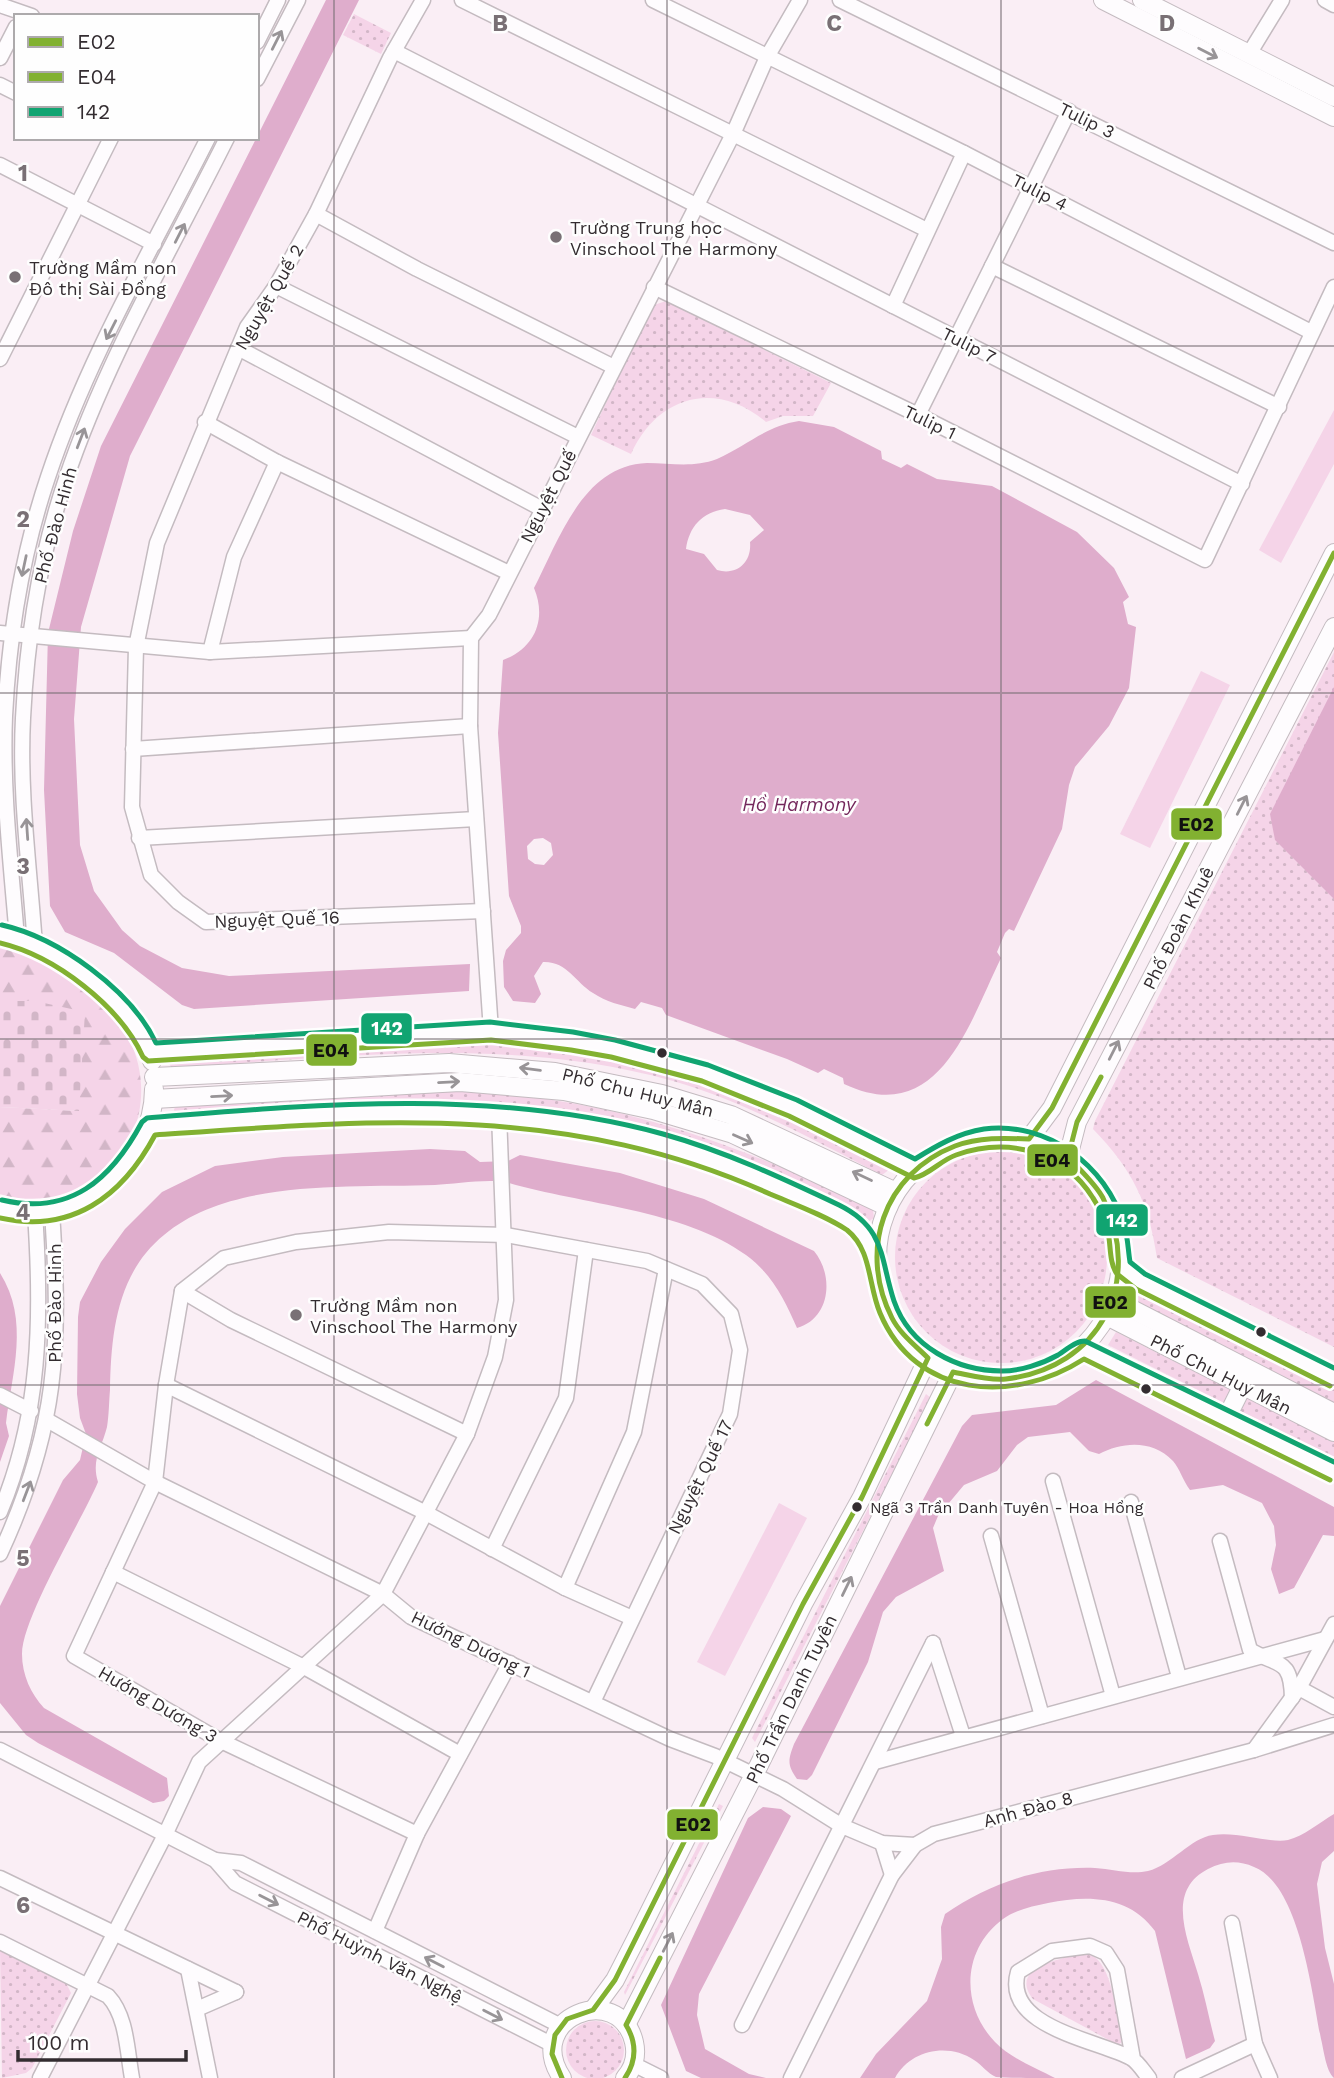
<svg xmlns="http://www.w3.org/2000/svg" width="1334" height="2078" viewBox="0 0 1334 2078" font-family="'Work Sans',sans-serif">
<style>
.green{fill:url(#green-dots)}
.forest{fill:url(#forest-firs)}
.cemetery{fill:url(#cemetery-stones)}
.pitch{fill:#f5d4e8}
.water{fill:#dfadcc;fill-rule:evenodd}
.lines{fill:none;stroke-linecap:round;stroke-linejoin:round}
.minor-casing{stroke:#c4bbc0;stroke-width:17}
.major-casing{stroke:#c4bbc0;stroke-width:20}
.minor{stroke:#fefcfe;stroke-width:14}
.major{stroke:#fefcfe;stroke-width:18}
.bus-1-casing{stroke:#fefefe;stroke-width:10}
.bus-2-casing{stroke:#fefefe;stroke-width:10}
.bus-3-casing{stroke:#fefefe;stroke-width:10}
.bus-1{stroke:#82b131;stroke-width:5}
.bus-2{stroke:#82b131;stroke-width:5}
.bus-3{stroke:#11a471;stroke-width:5}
.oneway{stroke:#989497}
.grid{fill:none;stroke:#797075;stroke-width:2;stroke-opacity:0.55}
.poi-dot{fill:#797075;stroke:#fefefe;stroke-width:2.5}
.bus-dot{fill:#332c30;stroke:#fefefe;stroke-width:2.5}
.labels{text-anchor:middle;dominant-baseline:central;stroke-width:5;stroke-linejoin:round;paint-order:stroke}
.bus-label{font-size:16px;fill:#332c30;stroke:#fefefe;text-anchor:start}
.street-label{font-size:18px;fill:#332c30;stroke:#fefefe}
.poi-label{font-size:18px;fill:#332c30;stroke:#fefefe;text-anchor:start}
.water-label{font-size:19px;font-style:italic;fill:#73265b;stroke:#fefefe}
.grid-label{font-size:23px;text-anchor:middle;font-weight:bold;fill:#797075;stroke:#fefefe;stroke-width:5;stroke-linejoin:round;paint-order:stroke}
.line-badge{stroke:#fefefe;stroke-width:2.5}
.badge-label{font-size:19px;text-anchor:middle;font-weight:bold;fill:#fff}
.pale-badge-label{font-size:19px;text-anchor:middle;font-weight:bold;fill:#111}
</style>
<defs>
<pattern id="green-dots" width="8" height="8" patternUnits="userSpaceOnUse" patternTransform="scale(1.75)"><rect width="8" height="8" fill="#f5d4e8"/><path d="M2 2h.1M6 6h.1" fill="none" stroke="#d2b6c7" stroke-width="1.8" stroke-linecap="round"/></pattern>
<pattern id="forest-firs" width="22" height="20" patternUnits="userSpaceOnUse" patternTransform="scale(1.75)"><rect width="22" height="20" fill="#f5d4e8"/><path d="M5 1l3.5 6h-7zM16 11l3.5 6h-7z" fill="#d2b6c7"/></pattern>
<pattern id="cemetery-stones" width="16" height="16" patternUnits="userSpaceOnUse" patternTransform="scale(1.75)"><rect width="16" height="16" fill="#f5d4e8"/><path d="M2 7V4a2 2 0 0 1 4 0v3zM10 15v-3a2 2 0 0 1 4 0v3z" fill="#d2b6c7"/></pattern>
</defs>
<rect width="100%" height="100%" fill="#faeef5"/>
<g class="green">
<polygon points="354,14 391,33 381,54 343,35"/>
<path d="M666 301 831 383 813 416H783L766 422C716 380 658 395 631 454L591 435 648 313 654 305Z"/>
<path d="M1334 652V1347L1157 1258C1149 1203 1132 1169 1093 1129L1095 1121Z"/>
<path d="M492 1038C547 1045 608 1049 661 1065 740 1090 814 1126 887 1163L890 1169 882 1175C815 1141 746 1102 673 1081 509 1035 339 1057 172 1068L167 1061 169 1057Z"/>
<path d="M383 1091C418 1092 454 1091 489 1093 625 1102 752 1149 873 1210L874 1218 866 1223 809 1193 581 1118 175 1117 174 1109 178 1105Z"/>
<circle cx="1001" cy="1257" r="106"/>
<polygon points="1136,1287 1334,1387 1334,1403 1130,1301"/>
<polygon points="1116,1332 1334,1442 1334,1458 1108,1345"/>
<polygon points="926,1394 931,1398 755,1742 752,1738"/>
<polygon points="719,1804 723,1806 625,1995 624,1992"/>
<polygon points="0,1948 65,1981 71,1993 32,2068 26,2073 2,2078"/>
<path d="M1086 1953C1113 1958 1117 2019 1122 2042L1118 2045 1033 1999C1007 1966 1065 1958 1086 1953Z"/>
<circle cx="595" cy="2050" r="29"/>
</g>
<path class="forest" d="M0 941C37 954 111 1004 129 1039 172 1126 95 1227 0 1194V1107L79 1111 35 1001H0Z"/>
<polygon class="cemetery" points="0,1001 35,1001 85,1012 79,1111 0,1107"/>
<g class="pitch">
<polygon points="1334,410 1334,464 1281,563 1259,550"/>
<polygon points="1201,671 1230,685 1150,848 1120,834"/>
<polygon points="779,1503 807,1518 725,1676 697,1662"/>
</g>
<g class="water">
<polygon points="326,0 359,0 130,456 81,627 74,719 80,845 94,891 122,930 140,946 182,968 229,976 470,964 469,991 194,1009 182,1005 114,953 65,932 50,906 44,790 48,633 73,531 101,446"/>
<path d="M799 421 834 427 881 451 882 459 901 468 907 464 937 479 992 486 1077 532 1114 568 1129 597 1123 602 1128 624 1136 627 1129 688 1109 726 1075 767 1069 785 1062 829 1014 931 1009 929 1005 933 997 952 1001 958C969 1023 939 1129 844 1084L843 1078 824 1069 818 1073 787 1059 666 1015 662 1008 641 1002 635 1009C621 1005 606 1002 593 993 575 982 567 961 543 962L534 976 541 994 535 1003 513 1001 504 987 503 961 506 950 521 933V926L509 896 498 733 503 660C535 648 547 619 534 588 559 540 583 465 647 463 671 463 693 468 717 459 746 446 766 426 799 421ZM725 509 750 515 764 530 750 542C752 562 737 576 717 570L704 554 686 549C689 527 702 512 725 509ZM543 838 551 843 553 855 544 865 535 864 528 859 527 846 534 839Z"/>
<polygon points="1334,687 1334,899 1275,840 1270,814"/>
<path d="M430 1149 465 1151 480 1162 508 1161 520 1155 620 1173 704 1199 814 1251C834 1275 831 1318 797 1328 785 1300 771 1273 746 1255 684 1210 581 1204 509 1183 491 1178 455 1184 435 1185 352 1188 231 1178 164 1235 117 1273 111 1333 110 1390 109 1401 109 1415 107 1427 102 1447 91 1460 98 1482 81 1522 22 1618 22 1654 22 1675 31 1694 44 1708L167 1778 169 1796 164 1801 153 1803 38 1743 26 1735 0 1703V1606L63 1480 80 1460 86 1434 80 1418 77 1394 78 1317 80 1302 101 1262 125 1229 162 1192 215 1166 283 1157Z"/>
<path d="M0 1273C30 1320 12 1373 6 1423L9 1436 0 1462Z"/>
<path d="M1096 1380 1334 1507V1536L1323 1535 1294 1588 1279 1594 1271 1569 1276 1545 1274 1526 1262 1503 1223 1485 1190 1490C1183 1481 1180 1469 1173 1461 1152 1439 1122 1442 1099 1454L1089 1451 1070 1432 1028 1437 1017 1445 997 1471 964 1485 938 1516 933 1528 944 1571 896 1597 883 1612 868 1662 812 1775 807 1780 797 1779C787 1765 788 1760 794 1744L962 1426 972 1415 1056 1405Z"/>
<polygon points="763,1807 781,1809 791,1816 699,1994 697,2015 705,2049 749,2074 766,2078 701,2078 686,2071 661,2005 748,1818"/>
<path d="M1334 1814V1851L1322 1862 1317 1884 1325 1948 1334 1984V2078C1326 2071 1324 2051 1321 2039 1312 1994 1300 1885 1254 1867 1238 1860 1224 1861 1208 1869 1165 1891 1188 1940 1198 1974 1205 1996 1209 2019 1215 2041L1210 2048 1186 2059 1155 1931C1129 1895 1087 1895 1048 1903 1033 1906 1015 1910 1003 1919 961 1950 961 2007 995 2042 1010 2058 1036 2068 1055 2078 1039 2078 1011 2078 996 2077 988 2074 982 2065 974 2060 948 2042 910 2050 895 2078H860L876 2054 927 2001 942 1959 941 1927 945 1914C990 1883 1040 1866 1095 1868 1113 1869 1131 1875 1148 1871 1172 1865 1190 1838 1213 1835 1238 1831 1271 1844 1288 1840 1304 1836 1320 1822 1334 1814Z"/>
</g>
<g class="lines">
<g class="minor-casing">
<g id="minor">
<polyline points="423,0 390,58 316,214 276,286 247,327 157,543 136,647 132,807 151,875 178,902 206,922 483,911"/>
<polyline points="462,0 927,230"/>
<polyline points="653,0 964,153 1311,332"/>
<polyline points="840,0 1334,243"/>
<polyline points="1325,0 1334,5"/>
<polyline points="0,5 32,16"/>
<polyline points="257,42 278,0"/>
<polyline points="394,51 1242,484"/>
<polyline points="1249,54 1282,0"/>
<polyline points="0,58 16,27"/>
<polyline points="257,79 298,0"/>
<polyline points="0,85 16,93"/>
<polyline points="0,165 154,244"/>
<polyline points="316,214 417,269 614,367"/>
<polyline points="992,266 1279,407"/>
<polyline points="276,286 578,437"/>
<polyline points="654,287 918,415 1205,560 1334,287"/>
<polyline points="893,306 964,153"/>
<polyline points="238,348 542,509"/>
<polyline points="0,359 111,138"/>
<polyline points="918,415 1069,111"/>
<polyline points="205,422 277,462 509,573"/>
<polyline points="0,633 210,652 471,638"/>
<polyline points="210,652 234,557 277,462"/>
<polyline points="133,749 470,726"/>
<polyline points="139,838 476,819"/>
<path d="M17 938C11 865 2 789 5 716 9 635 22 554 48 477 87 359 152 249 208 138"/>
<path d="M35 946C30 871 19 793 23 718 27 637 40 555 66 479 106 360 171 250 227 138"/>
<polyline points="491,1031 470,726 471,638 489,615 734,132 767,57 800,0"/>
<polyline points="182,1291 231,1320 467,1434"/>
<polyline points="166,1385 426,1513 565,1588 632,1618"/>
<polyline points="0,1395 31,1411"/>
<polyline points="47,1420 155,1482 383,1594 411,1617 670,1739 715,1756 783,1789 842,1826 882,1843 915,1845"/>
<polyline points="1053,1481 1113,1696"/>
<polyline points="1131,1502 1179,1677"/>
<path d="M0 1512C41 1414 42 1317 35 1213"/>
<polyline points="991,1536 1042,1716"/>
<path d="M1220 1541 1250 1650C1278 1667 1291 1657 1292 1698"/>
<polyline points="492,1549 566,1398 586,1250"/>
<path d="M0 1554C58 1429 61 1346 52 1212"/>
<polyline points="113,1572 304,1667 460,1754"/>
<polyline points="565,1588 634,1432 666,1269"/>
<polyline points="933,1643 963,1736"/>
<polyline points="1299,1688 1334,1707"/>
<polyline points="0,1750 215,1860 235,1883 553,2045"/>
<polyline points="1254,1750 1299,1688 1334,1624"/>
<polyline points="875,1762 1325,1639"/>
<polyline points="417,1834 221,1741 74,1656 155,1482 166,1385 182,1291 224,1258 296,1242 389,1232 506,1235 647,1261 702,1284 731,1314 740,1350 730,1414 593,1702"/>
<polyline points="882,1843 892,1875"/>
<polyline points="215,1860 241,1863 561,2026"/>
<polyline points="0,1878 236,1992"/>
<polyline points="1232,1923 1255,2044 1270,2078"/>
<polyline points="375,1931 417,1834 510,1663"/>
<path d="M0 1942 108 1996C127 2016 127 2051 132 2078"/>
<polyline points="188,1969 210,2078"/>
<polyline points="197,2009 236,1992"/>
<polyline points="742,2025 933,1643"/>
<path d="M1133 2059 1117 1970 1106 1953 1090 1946 1052 1951 1018 1972C1002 2027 1097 2040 1131 2058 1138 2062 1144 2072 1149 2078"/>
<polyline points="633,2064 661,2078"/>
<polyline points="40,2078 165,1835 199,1762 383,1594 467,1434 495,1357 506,1300 499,1114"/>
<polyline points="791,2078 892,1875 915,1845 934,1834 1254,1750 1334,1725"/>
<polyline points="1182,2078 1255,2044"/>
</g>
</g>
<g class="major-casing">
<g id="major">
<polyline points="1103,0 1334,117"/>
<polyline points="1142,0 1334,97"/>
<path d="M0 934C29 936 103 987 124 1009 138 1024 147 1042 152 1061"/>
<polyline points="150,1052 491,1031 572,1041 613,1048 705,1073 793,1108 915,1169"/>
<polyline points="154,1077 449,1063 555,1072 662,1094 731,1115 896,1192"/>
<polyline points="154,1099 460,1082 564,1091 653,1110 733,1134 888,1207"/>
<path d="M149 1127C294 1117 447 1097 591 1126 659 1140 724 1162 786 1191 824 1209 860 1216 876 1258"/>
<circle cx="999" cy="1258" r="122"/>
<polyline points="1029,1139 1052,1108 1334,553"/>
<polyline points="1068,1157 1077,1122 1334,627"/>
<path d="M0 1209C76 1236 154 1163 154 1089"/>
<polyline points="1122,1267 1140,1281 1334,1378"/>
<polyline points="1114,1300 1334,1413"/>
<polyline points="1107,1316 1334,1432"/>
<polyline points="1083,1349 1334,1472"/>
<polyline points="1226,1419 1243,1385"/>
<polyline points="593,2010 615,1980 636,1939 803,1604 862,1497 928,1358"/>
<polyline points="626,2025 759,1765 953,1372"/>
<path d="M562 2078C522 2018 619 1980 634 2042 637 2055 634 2068 625 2078"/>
</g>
</g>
<use href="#minor" class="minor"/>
<use href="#major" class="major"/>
<g class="bus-1-casing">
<g id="bus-1">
<path d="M927 1424 953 1372C969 1375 990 1381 1006 1379 1100 1368 1144 1282 1103 1198 1095 1183 1079 1169 1068 1157L1077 1122 1101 1077"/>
<path d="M562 2078 552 2054 555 2035 567 2019 593 2010 615 1980 803 1604 862 1497 928 1358C916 1346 900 1334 892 1318 858 1251 883 1174 955 1146 979 1137 1004 1138 1029 1139L1052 1108 1334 553"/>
<path d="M625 2078C637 2060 637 2043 626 2025L660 1958"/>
</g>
</g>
<g class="bus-2-casing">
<g id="bus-2">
<path d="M0 943C55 956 120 1006 143 1057L148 1061 491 1040 571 1050 611 1057 702 1081 789 1116 914 1178C929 1175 941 1160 956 1155 1007 1137 1063 1150 1093 1198 1099 1207 1105 1222 1108 1232 1111 1245 1109 1263 1117 1274L1136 1289 1330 1386"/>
<path d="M0 1218C71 1234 122 1197 155 1135 370 1120 567 1102 770 1194 796 1205 824 1215 847 1230 872 1250 868 1285 880 1313 916 1399 1014 1404 1084 1359L1330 1480"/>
</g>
</g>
<g class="bus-3-casing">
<g id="bus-3">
<path d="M2 925C59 938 131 990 156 1043L490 1022 573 1032 615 1040 708 1065 797 1100 915 1159C936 1146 958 1133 984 1129 1047 1121 1106 1165 1124 1225 1128 1237 1128 1250 1130 1262L1145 1274 1334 1368"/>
<path d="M2 1200C70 1216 111 1180 142 1122L147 1118C318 1104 496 1088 663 1134 724 1151 782 1178 839 1205 886 1228 880 1259 894 1301 910 1347 957 1371 1002 1371 1020 1371 1042 1364 1058 1355 1066 1350 1075 1341 1085 1341L1334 1462"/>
</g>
</g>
<use href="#bus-1" class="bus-1"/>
<use href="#bus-2" class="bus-2"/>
<use href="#bus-3" class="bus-3"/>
</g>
<defs><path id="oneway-shaft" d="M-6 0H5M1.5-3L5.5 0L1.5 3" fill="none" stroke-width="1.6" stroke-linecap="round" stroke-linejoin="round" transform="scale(1.75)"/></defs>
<g class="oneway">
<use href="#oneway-shaft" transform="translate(277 40) rotate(-63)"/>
<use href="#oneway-shaft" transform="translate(1208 53) rotate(27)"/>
<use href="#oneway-shaft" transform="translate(180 233) rotate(-63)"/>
<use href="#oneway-shaft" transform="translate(111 330) rotate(117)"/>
<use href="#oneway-shaft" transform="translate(81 438) rotate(-69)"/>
<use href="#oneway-shaft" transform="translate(24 566) rotate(102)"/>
<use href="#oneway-shaft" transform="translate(1242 805) rotate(-63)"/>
<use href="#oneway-shaft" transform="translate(27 829) rotate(-94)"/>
<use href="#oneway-shaft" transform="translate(1114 1050) rotate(-63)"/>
<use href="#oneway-shaft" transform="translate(530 1069) rotate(-173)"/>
<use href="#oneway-shaft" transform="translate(449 1082) rotate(-3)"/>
<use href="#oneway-shaft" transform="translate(222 1096) rotate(-3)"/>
<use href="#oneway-shaft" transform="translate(743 1139) rotate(24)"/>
<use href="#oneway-shaft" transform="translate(862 1176) rotate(-155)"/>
<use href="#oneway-shaft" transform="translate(27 1491) rotate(-69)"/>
<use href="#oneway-shaft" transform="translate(847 1586) rotate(-64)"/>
<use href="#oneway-shaft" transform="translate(269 1900) rotate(27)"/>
<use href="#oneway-shaft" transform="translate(668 1942) rotate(-63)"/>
<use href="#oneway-shaft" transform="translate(434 1962) rotate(-153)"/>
<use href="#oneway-shaft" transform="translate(493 2015) rotate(27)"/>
</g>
<path class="grid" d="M334 0V2078M667 0V2078M1001 0V2078M0 346H1334M0 693H1334M0 1039H1334M0 1385H1334M0 1732H1334"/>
<g class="poi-dot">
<circle cx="556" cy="237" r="7"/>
<circle cx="15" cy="277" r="7"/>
<circle cx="296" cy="1315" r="7"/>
</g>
<g class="bus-dot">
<circle cx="662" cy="1053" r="6"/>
<circle cx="1261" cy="1332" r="6"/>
<circle cx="1146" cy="1389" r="6"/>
<circle cx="857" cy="1507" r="6"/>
</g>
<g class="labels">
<g class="bus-label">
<text x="870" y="1507">Ngã 3 Trần Danh Tuyên - Hoa Hồng</text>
</g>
<g class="street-label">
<text transform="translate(1087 120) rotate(26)">Tulip 3</text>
<text transform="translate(1040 192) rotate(27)">Tulip 4</text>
<text transform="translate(269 297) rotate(-60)">Nguyệt Quế 2</text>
<text transform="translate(969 345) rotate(27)">Tulip 7</text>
<text transform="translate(930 422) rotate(26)">Tulip 1</text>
<text transform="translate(548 496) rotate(-63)">Nguyệt Quế</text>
<text transform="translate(55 525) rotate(-75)">Phố Đào Hinh</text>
<text transform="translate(277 919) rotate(-2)">Nguyệt Quế 16</text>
<text transform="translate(1178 928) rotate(-63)">Phố Đoàn Khuê</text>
<text transform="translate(638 1092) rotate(14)">Phố Chu Huy Mân</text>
<text transform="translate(54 1303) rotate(-90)">Phố Đào Hinh</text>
<text transform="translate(1221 1374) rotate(27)">Phố Chu Huy Mân</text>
<text transform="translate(700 1477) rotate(-64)">Nguyệt Quế 17</text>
<text transform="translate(471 1644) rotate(26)">Hướng Dương 1</text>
<text transform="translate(791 1699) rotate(-64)">Phố Trần Danh Tuyên</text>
<text transform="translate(158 1704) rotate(30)">Hướng Dương 3</text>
<text transform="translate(1028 1809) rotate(-15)">Anh Đào 8</text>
<text transform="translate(380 1957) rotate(27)">Phố Huỳnh Văn Nghệ</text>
</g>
<g class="poi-label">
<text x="570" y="227">Trường Trung học<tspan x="570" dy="21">Vinschool The Harmony</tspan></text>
<text x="29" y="267">Trường Mầm non<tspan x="29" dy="21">Đô thị Sài Đồng</tspan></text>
<text x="310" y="1305">Trường Mầm non<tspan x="310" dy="21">Vinschool The Harmony</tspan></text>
</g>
<g class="water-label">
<text x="799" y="804">Hồ Harmony</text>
</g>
</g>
<g class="grid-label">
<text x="500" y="31">B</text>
<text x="834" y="31">C</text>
<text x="1167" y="31">D</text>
<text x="23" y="181">1</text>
<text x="23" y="527">2</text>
<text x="23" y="874">3</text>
<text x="23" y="1220">4</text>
<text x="23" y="1566">5</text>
<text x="23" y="1913">6</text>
</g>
<g class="line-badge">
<rect x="1170" y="807" width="53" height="34" rx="7" fill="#82b131"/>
<rect x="360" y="1012" width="53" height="33" rx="7" fill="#11a471"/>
<rect x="305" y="1033" width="53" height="34" rx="7" fill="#82b131"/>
<rect x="1026" y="1143" width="53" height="34" rx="7" fill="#82b131"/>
<rect x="1095" y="1203" width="54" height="34" rx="7" fill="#11a471"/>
<rect x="1084" y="1285" width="53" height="34" rx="7" fill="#82b131"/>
<rect x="666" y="1808" width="53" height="33" rx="7" fill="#82b131"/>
</g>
<g class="badge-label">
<text x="387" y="1035">142</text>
<text x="1122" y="1227">142</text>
</g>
<g class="pale-badge-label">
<text x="1196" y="831">E02</text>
<text x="331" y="1057">E04</text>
<text x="1052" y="1167">E04</text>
<text x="1110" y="1309">E02</text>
<text x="693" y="1831">E02</text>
</g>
<rect x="14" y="14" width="245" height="126" fill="#fefefe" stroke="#adaaac" stroke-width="2"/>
<rect x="28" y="37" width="35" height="10" fill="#82b131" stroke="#adaaac" stroke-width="2"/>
<text x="77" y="49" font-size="21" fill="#332c30">E02</text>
<rect x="28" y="72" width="35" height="10" fill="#82b131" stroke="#adaaac" stroke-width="2"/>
<text x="77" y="84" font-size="21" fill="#332c30">E04</text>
<rect x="28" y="107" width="35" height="10" fill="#11a471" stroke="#adaaac" stroke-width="2"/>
<text x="77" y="119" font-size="21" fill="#332c30">142</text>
<path d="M18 2050v10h168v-10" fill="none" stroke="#332c30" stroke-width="3.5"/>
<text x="28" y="2050" font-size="21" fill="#332c30" stroke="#fefefe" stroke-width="5" paint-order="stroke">100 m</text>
</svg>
